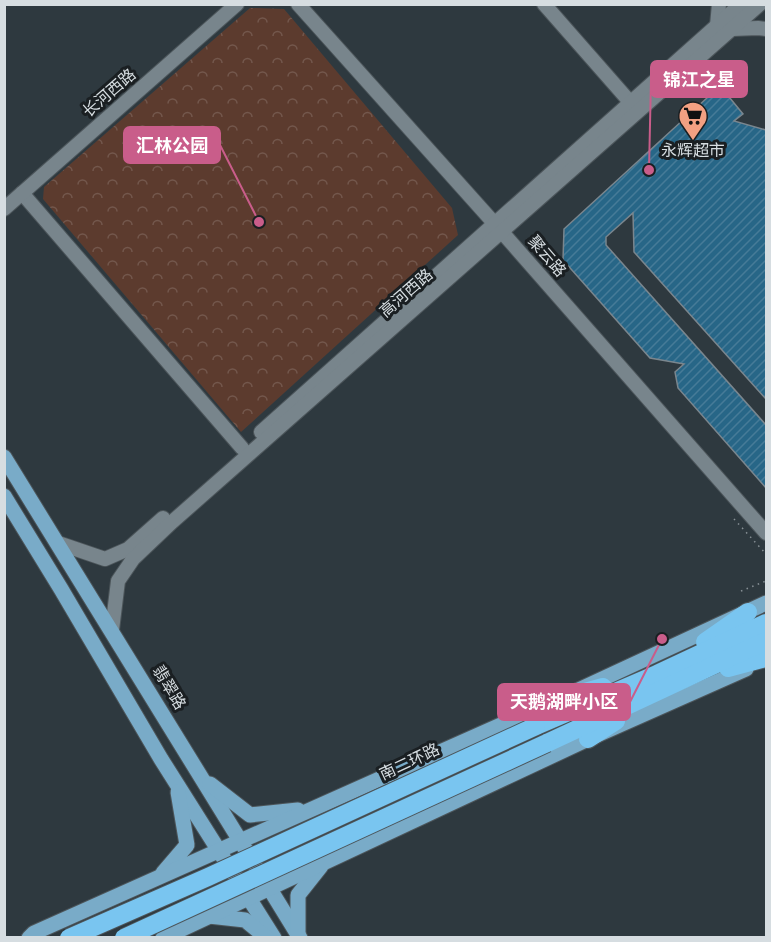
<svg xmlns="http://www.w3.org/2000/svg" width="771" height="942" viewBox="0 0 771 942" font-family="Overpass,'Noto Sans SC',sans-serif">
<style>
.forest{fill:url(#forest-crowns)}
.building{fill:url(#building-hatch);stroke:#7a868e;stroke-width:1.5}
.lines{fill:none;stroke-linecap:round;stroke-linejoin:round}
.minor-casing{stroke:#4c555a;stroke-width:16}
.major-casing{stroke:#4c555a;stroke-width:17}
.highway-casing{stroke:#4c555a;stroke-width:20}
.path{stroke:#879095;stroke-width:1.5;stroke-dasharray:1.5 4.5;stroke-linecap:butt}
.minor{stroke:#78858c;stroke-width:14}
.major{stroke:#79abc8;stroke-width:15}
.highway{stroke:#79c5f0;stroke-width:18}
.highway-bridge-casing{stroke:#4c555a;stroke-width:20;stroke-linecap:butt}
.highway-bridge{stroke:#79c5f0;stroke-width:18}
.labels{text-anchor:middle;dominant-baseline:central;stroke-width:6;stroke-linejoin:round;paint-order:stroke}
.street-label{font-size:16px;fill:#d6dde1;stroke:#1a1f22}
.poi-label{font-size:16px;fill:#d6dde1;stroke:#1a1f22}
.leader{fill:none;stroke:#c95d8a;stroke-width:2}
.callout-dot{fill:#c95d8a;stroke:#1a1f22;stroke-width:2}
.callout{fill:#c95d8a;stroke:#c95d8a;stroke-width:2}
.callout-label{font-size:18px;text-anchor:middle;font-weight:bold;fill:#fff}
</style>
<defs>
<pattern id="forest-crowns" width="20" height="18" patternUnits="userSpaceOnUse" patternTransform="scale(1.5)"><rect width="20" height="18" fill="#5c3b2e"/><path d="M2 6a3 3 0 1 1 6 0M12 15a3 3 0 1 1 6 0" fill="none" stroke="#73574c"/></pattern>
<pattern id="building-hatch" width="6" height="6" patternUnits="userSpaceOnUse" patternTransform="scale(1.5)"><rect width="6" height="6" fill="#276687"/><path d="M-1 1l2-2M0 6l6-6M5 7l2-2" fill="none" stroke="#467b98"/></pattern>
</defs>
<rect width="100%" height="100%" fill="#2e393f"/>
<polygon class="forest" points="250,8 284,9 452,208 458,235 241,432 43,199 44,187"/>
<polygon class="building" points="720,86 743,114 734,121 766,130 766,399 634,252 633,213 606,237 606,245 766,425 766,488 678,388 675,372 684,364 650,358 563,260 564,229"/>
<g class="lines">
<g class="minor-casing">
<g id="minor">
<polyline points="298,4 494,223 766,533"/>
<polyline points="544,4 630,102"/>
<polyline points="717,26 719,4"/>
<polyline points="732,29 758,28 766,29"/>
<polyline points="22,193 242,448"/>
<polyline points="4,209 237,4"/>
<polyline points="261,432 741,4"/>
<polyline points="58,543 105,559 128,549 163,518"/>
<polyline points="112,630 118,581 133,559 172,522 760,4"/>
</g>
</g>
<g class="major-casing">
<g id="major">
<polyline points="4,457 300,938"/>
<polyline points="4,496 61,589 161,759 274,938"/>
<polyline points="210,784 250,815 298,810"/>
<polyline points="163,873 187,845 178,792"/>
<polyline points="209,916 245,920 267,938"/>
<polyline points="298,933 298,895 321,866"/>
<polyline points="29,938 34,933 559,699 766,603"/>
<polyline points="163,938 588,739 746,669"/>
</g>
</g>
<g class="highway-casing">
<g id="highway">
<polyline points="705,642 748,612"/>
<polyline points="728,668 766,658"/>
<polyline points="559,699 603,687"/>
<polyline points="536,726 657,674 766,623"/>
<polyline points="588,739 616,721"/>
<polyline points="547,743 766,641"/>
</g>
</g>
<g class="path">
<polyline points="734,519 766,554"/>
<polyline points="741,591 766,581"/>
</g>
<use href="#minor" class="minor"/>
<use href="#major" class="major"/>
<use href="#highway" class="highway"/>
<g class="highway-bridge-casing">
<g id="highway-bridge">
<polyline points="69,938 208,877 536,726"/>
<polyline points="124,938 547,743"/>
</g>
</g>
<use href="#highway-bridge" class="highway-bridge"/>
</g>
<defs>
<g id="supermarket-pin" transform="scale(1.5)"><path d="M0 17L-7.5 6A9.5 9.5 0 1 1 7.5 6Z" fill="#f3a082" stroke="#1a1f22"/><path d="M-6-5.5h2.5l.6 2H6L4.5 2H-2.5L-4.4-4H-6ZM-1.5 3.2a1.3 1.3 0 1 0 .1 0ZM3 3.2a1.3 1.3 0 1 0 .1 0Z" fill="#111"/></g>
</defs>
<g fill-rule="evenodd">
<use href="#supermarket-pin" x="693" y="116"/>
</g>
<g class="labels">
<g class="street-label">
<text transform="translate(110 94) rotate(-41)">长河西路</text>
<text transform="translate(546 257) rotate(49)">聚云路</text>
<text transform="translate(407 294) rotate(-41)">高河西路</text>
<text transform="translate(168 688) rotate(59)">翡翠路</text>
<text transform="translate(410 763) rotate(-25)">南二环路</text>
</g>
<g class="poi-label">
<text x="693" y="152">永辉超市</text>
</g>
</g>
<path class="leader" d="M649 170L651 79M259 222L220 145M662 639L630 702"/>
<g class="callout-dot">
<circle cx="649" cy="170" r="6"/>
<circle cx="259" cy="222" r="6"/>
<circle cx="662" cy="639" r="6"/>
</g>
<g class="callout">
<rect x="651" y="61" width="96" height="36" rx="6"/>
<rect x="124" y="127" width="96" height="36" rx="6"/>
<rect x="498" y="684" width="132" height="36" rx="6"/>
</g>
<g class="callout-label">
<text x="699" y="86">锦江之星</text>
<text x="172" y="152">汇林公园</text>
<text x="564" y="708">天鹅湖畔小区</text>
</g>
<rect width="771" height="942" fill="none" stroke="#d6dde1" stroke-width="12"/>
</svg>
